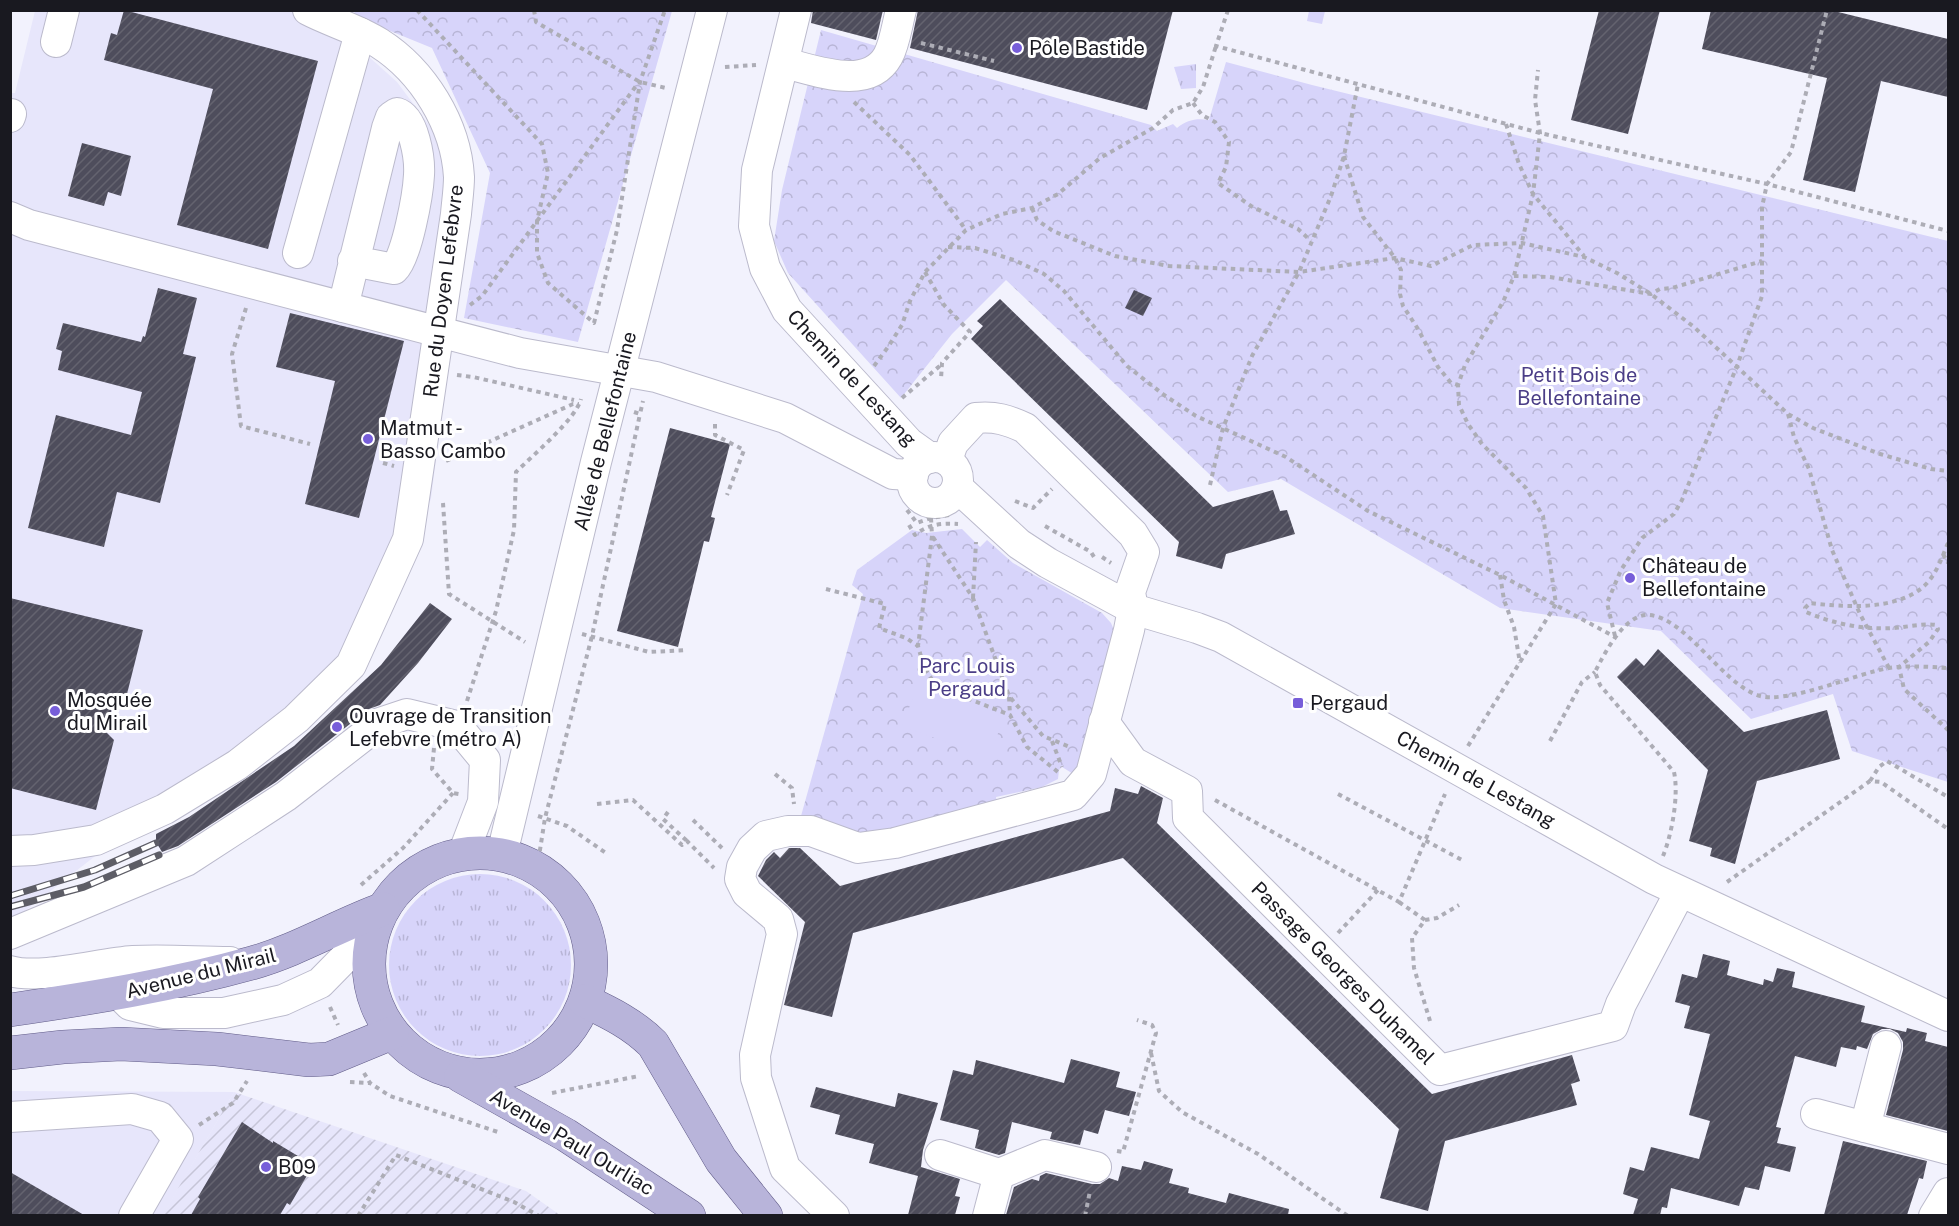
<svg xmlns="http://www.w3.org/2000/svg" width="1959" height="1226" viewBox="0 0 1959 1226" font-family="'Public Sans',sans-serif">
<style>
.built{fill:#e7e6fb}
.industrial{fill:url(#industrial-furrows)}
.grass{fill:url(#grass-tufts)}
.park{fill:url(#park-crowns)}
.garden{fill:#d7d4fa}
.building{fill:url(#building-hatch)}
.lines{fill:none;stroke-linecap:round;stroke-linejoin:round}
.minor-casing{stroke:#bbbacc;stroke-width:32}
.major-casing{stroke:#625d89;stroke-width:34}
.path{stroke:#adadb6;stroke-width:4;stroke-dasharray:4.5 4.5;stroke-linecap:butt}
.minor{stroke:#fff;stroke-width:30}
.major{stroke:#b8b4da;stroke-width:33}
.rail-casing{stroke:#5d5d66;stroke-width:7}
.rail{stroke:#fff;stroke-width:4.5;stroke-dasharray:14;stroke-linecap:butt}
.poi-dot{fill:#775ed9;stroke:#fff;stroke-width:2}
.labels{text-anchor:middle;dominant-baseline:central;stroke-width:6;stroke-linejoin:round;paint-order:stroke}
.poi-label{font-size:20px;fill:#191920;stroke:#fff;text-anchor:start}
.street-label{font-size:20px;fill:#191920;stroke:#fff}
.park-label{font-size:20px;fill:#4b3e87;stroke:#fff}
</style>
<defs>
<pattern id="industrial-furrows" width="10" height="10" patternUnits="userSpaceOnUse" patternTransform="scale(1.5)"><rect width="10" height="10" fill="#e7e6fb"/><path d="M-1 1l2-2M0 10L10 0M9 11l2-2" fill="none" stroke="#c6c5d7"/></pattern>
<pattern id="grass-tufts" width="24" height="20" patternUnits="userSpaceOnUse" patternTransform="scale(1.5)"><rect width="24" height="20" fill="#d7d4fa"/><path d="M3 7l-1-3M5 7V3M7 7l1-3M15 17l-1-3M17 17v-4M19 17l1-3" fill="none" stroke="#b8b5d6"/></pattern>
<pattern id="park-crowns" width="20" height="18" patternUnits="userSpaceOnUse" patternTransform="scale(1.5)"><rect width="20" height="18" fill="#d7d4fa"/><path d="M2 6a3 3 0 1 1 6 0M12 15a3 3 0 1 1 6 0" fill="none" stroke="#b8b5d6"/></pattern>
<pattern id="building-hatch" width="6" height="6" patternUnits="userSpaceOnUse" patternTransform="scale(1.5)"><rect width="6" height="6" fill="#4e4d5c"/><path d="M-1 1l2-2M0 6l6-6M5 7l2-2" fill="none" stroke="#64636f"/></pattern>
</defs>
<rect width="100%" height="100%" fill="#f2f2fd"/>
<g class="built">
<polygon points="35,11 318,11 397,82 471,181 431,499 344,679 122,835 11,922 10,93 15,93"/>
<polygon points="11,1091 234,1092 163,1215 11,1216"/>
</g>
<polygon class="industrial" points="234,1092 526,1191 560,1215 162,1216"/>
<g class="grass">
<polygon points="1196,64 1196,88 1181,89 1174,67"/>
<circle cx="480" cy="965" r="91"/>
</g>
<g class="park">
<polygon points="354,11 672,11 578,342 464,318 490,173 432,48 356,17"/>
<path d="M821 30 1151 125 1157 131 1173 124 1177 128C1187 120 1196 118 1209 120L1226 62 1312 85 1948 241V782L1852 751 1833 694 1751 719 1661 631 1500 608 1281 479 1228 492 1006 280 952 334 901 398 788 273 774 241 782 190Z"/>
<polygon points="962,529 980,547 987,540 1013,563 1102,613 1111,623 1114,630 1082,767 1075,775 1062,767 1059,770 1058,779 1042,787 996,797 998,810 867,843 801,816 863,594 852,585 857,570 912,530 926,533"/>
</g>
<g class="garden">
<polygon points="1309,11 1325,11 1322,24 1307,21"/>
<polygon points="918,685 1004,717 989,758 902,726"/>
</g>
<g class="building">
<polygon points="124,10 318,61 268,249 177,225 213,89 104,60 111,33 117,35"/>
<polygon points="813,10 883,10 876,40 811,23"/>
<polygon points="918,10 1173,10 1147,110 910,48"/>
<polygon points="1599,10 1660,10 1628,134 1571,120"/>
<polygon points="1711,10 1830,10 1948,39 1948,97 1881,81 1855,192 1803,180 1827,78 1702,49"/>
<polygon points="82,143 131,156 121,196 108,192 104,206 68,196"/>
<polygon points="158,288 197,298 183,354 196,357 160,503 117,492 104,547 28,528 56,415 131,435 142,392 58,370 62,351 56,349 63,323 141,342 143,336 145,337"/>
<polygon points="1134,290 1152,298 1143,316 1125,308"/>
<polygon points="1000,299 1213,507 1273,490 1280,511 1287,510 1295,534 1226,554 1222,569 1176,556 1179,542 971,339 983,326 977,321"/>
<polygon points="290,313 404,341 359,518 305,504 335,381 276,367"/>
<polygon points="670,428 730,444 711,517 715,518 709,542 704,541 678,647 617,631"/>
<polygon points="10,598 143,630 126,698 114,701 106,732 114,740 96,810 10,788"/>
<polygon points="430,603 452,619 418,663 380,705 369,709 276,782 178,846 162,852 156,842 156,834 189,817 294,746 381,665"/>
<polygon points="1658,649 1744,732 1827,710 1840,759 1757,781 1735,864 1710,856 1712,848 1689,841 1708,770 1617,677 1636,658 1644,666"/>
<polygon points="1141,786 1163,798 1157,823 1432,1094 1572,1055 1580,1081 1571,1084 1577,1105 1445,1141 1428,1211 1380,1198 1399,1129 1123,858 853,933 832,1017 784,1005 805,922 758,876 766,860 774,852 780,858 789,848 800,848 840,886 1110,811 1115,788 1138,794"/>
<polygon points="1703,954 1730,961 1727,975 1763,985 1764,979 1773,982 1777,968 1795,972 1792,987 1865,1006 1861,1022 1906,1032 1907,1028 1927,1033 1925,1041 1948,1047 1948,1131 1886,1115 1903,1050 1903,1042 1898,1033 1890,1029 1882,1029 1873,1034 1867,1049 1857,1046 1856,1050 1841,1047 1836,1067 1795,1056 1776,1127 1781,1128 1777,1143 1796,1147 1790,1172 1765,1166 1759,1190 1745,1187 1739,1206 1671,1188 1667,1208 1662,1207 1660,1215 1633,1215 1638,1199 1623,1194 1630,1167 1644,1171 1651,1147 1699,1159 1710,1121 1689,1115 1710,1034 1684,1028 1690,1006 1675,1002 1682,974 1697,978"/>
<polygon points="1071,1059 1120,1072 1116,1087 1136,1092 1129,1116 1105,1110 1098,1134 1084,1130 1080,1145 1050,1139 1052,1132 1012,1122 1005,1153 999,1155 975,1148 979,1130 940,1120 953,1070 973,1075 976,1060 1064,1083"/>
<polygon points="816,1087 895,1107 898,1093 938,1103 923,1150 921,1167 960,1179 955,1196 960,1197 955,1215 908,1215 918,1176 869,1163 874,1144 835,1134 840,1115 810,1107"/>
<polygon points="242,1122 273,1143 273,1141 313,1165 290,1205 287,1203 280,1215 191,1215 200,1199 198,1197"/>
<polygon points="1843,1141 1927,1161 1923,1179 1919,1178 1907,1215 1824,1215"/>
<polygon points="1144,1161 1173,1169 1169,1183 1189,1188 1188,1193 1226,1203 1229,1193 1289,1209 1288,1215 1006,1215 1014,1187 1032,1179 1039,1181 1040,1176 1046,1173 1092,1184 1100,1184 1109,1178 1118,1181 1122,1166 1141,1170"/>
<polygon points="10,1172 84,1215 10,1215"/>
</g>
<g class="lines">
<g class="minor-casing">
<g id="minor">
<polyline points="796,10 757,170 754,226 765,268 787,310 909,443 930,458"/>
<polyline points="56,42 64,10"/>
<path d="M784 63C815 70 868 92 888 56 895 43 897 25 901 10"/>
<polyline points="10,117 11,114"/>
<polyline points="10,217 29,225 520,353 656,377 785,418 893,474 913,475"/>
<polyline points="298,253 360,33"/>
<path d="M343 307 387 128 391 117 397 113C414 118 420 159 419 175 418 194 407 257 394 269L353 261"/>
<circle cx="935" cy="480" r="23"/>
<polyline points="957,487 1019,544 1048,563 1133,609 1197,628 1221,637 1654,879 1948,1016"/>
<polyline points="1104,722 1133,762 1187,791 1188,818 1440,1070 1613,1026 1621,1004 1680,892"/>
<path d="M10 851 34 850 96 840 165 809 237 765 296 719 351 665 408 539 456 214C457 202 459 189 459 177 456 124 423 71 379 43 357 29 331 22 308 10"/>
<polyline points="502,854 596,462 712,10"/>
<polyline points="10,934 186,861 286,796 380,723 407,714 457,726 485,760 483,802 463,854"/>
<path d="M10 971C40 980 100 963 133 961 165 959 198 962 230 962"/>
<polyline points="119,994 130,1005 163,1013 224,1013 283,1000 320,983 375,927"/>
<polyline points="1816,1114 1948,1149"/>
<polyline points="10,1117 132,1109 160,1117 178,1139 134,1216"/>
<polyline points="1865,1127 1886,1046"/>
<polyline points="940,1155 999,1174 1045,1155 1096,1167"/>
<path d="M834 1216 785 1168 756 1078 755 1055 782 934 778 919 747 893 740 879 742 867 752 849 766 836 788 831H811L858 848 895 843 1073 795 1091 774 1129 630 1133 609 1130 592 1144 552 1133 534 1025 428C1008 420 995 416 976 418L953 443 947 460"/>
<polyline points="988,1216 999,1174"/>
<polyline points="1934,1216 1948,1193"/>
</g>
</g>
<g class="major-casing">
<g id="major">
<circle cx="480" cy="964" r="111"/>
<path d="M585 1001C610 1013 633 1024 653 1044L721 1160 766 1216"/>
<path d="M10 1010C92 998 173 985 252 963 298 950 339 925 383 909"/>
<polyline points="10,1053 63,1047 121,1044 217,1049 309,1060 329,1059 392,1033"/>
<polyline points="461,1076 566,1135 689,1216"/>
</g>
</g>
<g class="path">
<polyline points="417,10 542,144 548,173 537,221 537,253 548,283 594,323 617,230 640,82 665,10"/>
<polyline points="534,10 536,22 640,82 666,88"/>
<polyline points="1228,10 1216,46 1540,133 1767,184 1948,231"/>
<polyline points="921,43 994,61"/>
<polyline points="725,67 756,65"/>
<polyline points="854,102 910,155 966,230"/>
<polyline points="1193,103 1202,115 1215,122 1229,142 1226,167 1218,183 1251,206 1298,229 1311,241"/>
<polyline points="1506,124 1519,164 1533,194 1584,256"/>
<polyline points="1344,156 1363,217 1395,258 1401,270 1400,294 1403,306 1418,329 1438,367 1451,383 1458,385"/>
<polyline points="1032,208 1037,220 1053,231 1115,256 1169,266 1299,272 1395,258 1431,266 1473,245 1522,243 1584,257 1617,273 1651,294 1694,327 1788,414 1813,428 1880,454 1931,469 1948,471"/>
<polyline points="948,247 975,248 1014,260 1044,274 1064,291 1127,366 1164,395 1196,416 1286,457 1368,511 1500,575 1615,637"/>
<polyline points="925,272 944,305 970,332 942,363 941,379"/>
<polyline points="1514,276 1550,277 1651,294 1660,289 1672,288 1762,261"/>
<polyline points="470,305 482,296 639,82"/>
<polyline points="246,308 232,354 241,426 310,444"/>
<polyline points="874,366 888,347 902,325 910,301 925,272 966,230 1002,214 1032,208 1058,194 1100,158 1153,128 1173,110 1193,103 1203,87 1216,46"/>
<polyline points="457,375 473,377 574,400"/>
<polyline points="902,398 942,364"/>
<polyline points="634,412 640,414 643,401"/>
<polyline points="1788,414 1794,437 1809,469 1832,550 1860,614 1889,668"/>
<polyline points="715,424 715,435 744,450 727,495"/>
<polyline points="446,461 573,404 579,404"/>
<polyline points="383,463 394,466"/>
<polyline points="1210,485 1223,428 1252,356 1299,272 1331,196 1344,156 1358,84"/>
<polyline points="1015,501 1033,508 1052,489"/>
<polyline points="443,503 449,594 525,642"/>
<polyline points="907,510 917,523 931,518 949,515"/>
<polyline points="931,518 932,536 918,646 924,667 936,686 1010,715 1027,747 1058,772"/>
<path d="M909 525 915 535C928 524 941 523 958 524"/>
<polyline points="1045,526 1091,552 1094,557"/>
<polyline points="933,537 973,598 1009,696 1043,736 1070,747"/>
<path d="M1948 543C1942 557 1936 576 1923 587 1895 611 1843 607 1810 603L1805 608 1806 612C1834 624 1864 630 1894 628 1908 627 1923 623 1936 625L1938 629 1929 642 1899 667 1904 689 1948 730"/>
<polyline points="1943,554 1948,563"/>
<polyline points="1102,557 1111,563"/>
<polyline points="1500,575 1504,600 1514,627 1520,663"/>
<polyline points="826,589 885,604 879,628 906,638 918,646"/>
<polyline points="973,598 976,542"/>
<polyline points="582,634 649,652 687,650"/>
<polyline points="1615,636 1607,603 1621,570 1642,538 1674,514 1682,500 1737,366 1762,296 1762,207 1767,184 1791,152 1827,10"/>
<polyline points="1009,697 1010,715"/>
<path d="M467 701 496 611 514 530 516 472C532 456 576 419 581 399"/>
<polyline points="1052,741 1062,767"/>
<polyline points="1550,741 1582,682 1595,672"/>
<polyline points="1468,746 1556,604 1543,516 1526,488 1482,444 1468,424 1459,405 1458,385 1465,365 1503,302 1514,276 1533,194 1537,160 1540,133 1535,100 1538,70"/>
<polyline points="434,748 432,769 453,793 459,794"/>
<polyline points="775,774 792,788 794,804"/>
<polyline points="1870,781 1879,767 1887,761 1948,797"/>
<polyline points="1338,794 1462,860"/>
<polyline points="1215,800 1399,902 1445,794"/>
<polyline points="597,804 633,800 682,845 687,841 714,868"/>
<polyline points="668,812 663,819 687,841"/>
<polyline points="538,816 567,826 606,853"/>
<polyline points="693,820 722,848"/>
<path d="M1663 856C1672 834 1679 795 1674 772L1600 685 1595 672C1604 654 1625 613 1649 615 1686 618 1721 682 1757 695 1785 706 1857 673 1889 668 1909 665 1929 667 1948 668"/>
<polyline points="537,869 545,818 592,636 640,414"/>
<polyline points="1727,882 1870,781 1881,782 1948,829"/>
<polyline points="361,885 403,848 453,793"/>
<polyline points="1399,902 1425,920 1412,938 1414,968 1430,1021"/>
<polyline points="1425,920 1437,918 1459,905"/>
<polyline points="1338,933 1378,890"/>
<polyline points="330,1007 338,1025"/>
<polyline points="1151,1053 1159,1091 1182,1112 1258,1154 1348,1216"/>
<polyline points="364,1073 370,1083 390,1096 498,1132"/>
<polyline points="350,1082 370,1083"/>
<polyline points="552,1093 639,1076"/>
<polyline points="199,1125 233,1103 247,1081"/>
<polyline points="1117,1151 1123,1152 1156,1033 1152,1025 1137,1020"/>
<polyline points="358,1216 396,1155 514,1202 539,1216"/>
<polyline points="1085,1216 1090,1191"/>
</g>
<use href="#minor" class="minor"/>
<use href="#major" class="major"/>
<g class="rail-casing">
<g id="rail">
<polyline points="10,896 95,870 156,843"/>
<polyline points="10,907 84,887 159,855"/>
</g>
</g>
<use href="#rail" class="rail"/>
</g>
<g class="poi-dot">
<circle cx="1017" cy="48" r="6"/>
<circle cx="368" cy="439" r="6"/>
<circle cx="1630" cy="578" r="6"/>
<rect x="1292" y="697" width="12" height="12" rx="3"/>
<circle cx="55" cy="711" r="6"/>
<circle cx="337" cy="727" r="6"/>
<circle cx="266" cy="1167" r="6"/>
</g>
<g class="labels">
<g class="poi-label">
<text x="1029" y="48">Pôle Bastide</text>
<text x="380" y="428">Matmut -<tspan x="380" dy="23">Basso Cambo</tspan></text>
<text x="1642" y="566">Château de<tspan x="1642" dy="23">Bellefontaine</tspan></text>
<text x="67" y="700">Mosquée<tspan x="67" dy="23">du Mirail</tspan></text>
<text x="1310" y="703">Pergaud</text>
<text x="349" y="716">Ouvrage de Transition<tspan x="349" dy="23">Lefebvre (métro A)</tspan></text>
<text x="278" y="1167">B09</text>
</g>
<g class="street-label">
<text transform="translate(443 291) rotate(-83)">Rue du Doyen Lefebvre</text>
<text transform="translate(852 378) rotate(47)">Chemin de Lestang</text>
<text transform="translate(605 431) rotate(-76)">Allée de Bellefontaine</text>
<text transform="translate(1476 779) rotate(29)">Chemin de Lestang</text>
<text transform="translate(201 973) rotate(-14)">Avenue du Mirail</text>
<text transform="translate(1343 973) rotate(45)">Passage Georges Duhamel</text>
<text transform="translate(572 1142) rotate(31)">Avenue Paul Ourliac</text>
</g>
<g class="park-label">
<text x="1579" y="375">Petit Bois de<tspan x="1579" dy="23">Bellefontaine</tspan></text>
<text x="967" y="666">Parc Louis<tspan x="967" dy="23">Pergaud</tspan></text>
</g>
</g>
<rect width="1959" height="1226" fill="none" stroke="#191920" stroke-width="24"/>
</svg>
